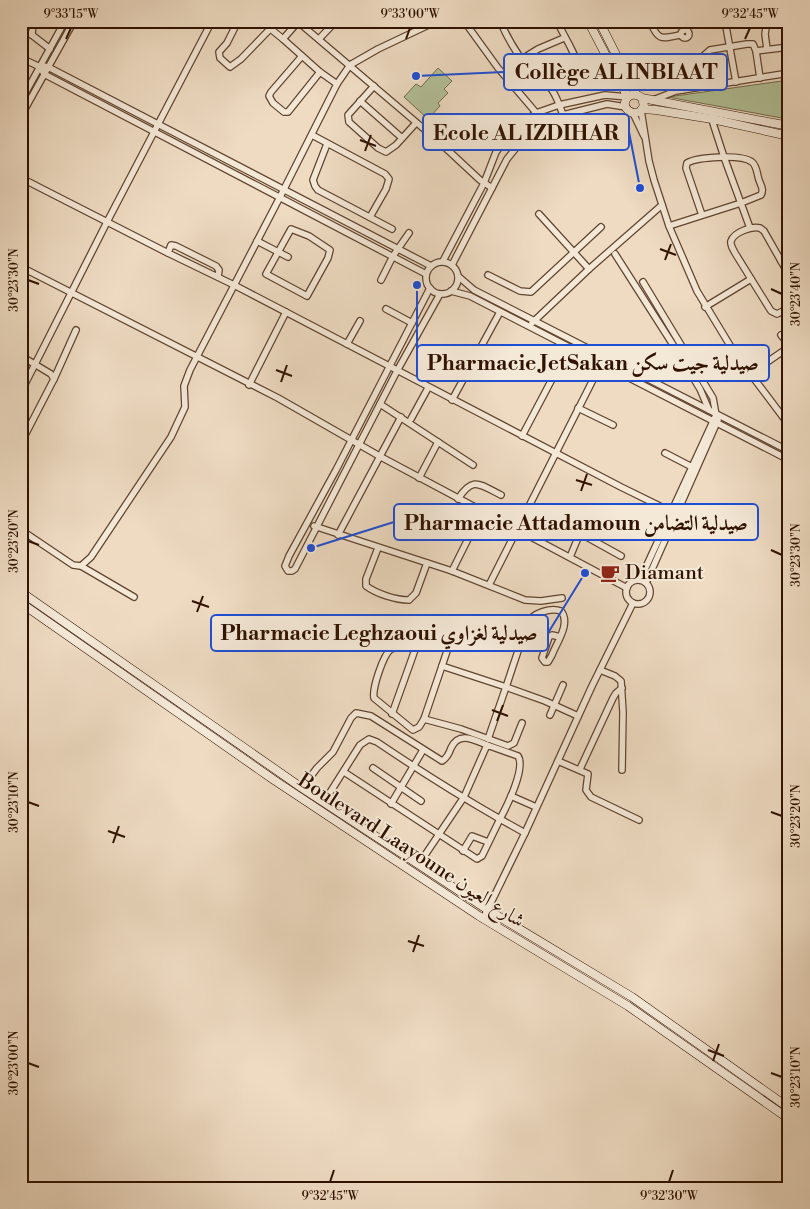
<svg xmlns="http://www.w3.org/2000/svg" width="810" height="1209" viewBox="0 0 810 1209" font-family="'Libre Bodoni',Amiri,serif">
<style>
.green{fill:#b3c198;stroke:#726a4c}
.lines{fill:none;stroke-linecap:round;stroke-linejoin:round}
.street-casing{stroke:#604430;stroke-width:8}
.secondary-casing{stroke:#301200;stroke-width:9}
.street{stroke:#f4e8d7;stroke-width:5.5}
.secondary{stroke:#f4e8d7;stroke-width:8}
.ticks{fill:none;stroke:#301200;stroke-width:2}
.labels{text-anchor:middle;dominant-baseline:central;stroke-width:4;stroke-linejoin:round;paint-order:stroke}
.poi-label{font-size:20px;fill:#301200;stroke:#f4e8d7;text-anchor:start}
.street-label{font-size:20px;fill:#301200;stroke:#f4e8d7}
.leader{fill:none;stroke:#1d4ed8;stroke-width:2}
.callout-dot{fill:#1d4ed8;stroke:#f4e8d7;stroke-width:2}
.callout{fill:#f4e8d7;stroke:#1d4ed8;stroke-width:2}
.callout-label{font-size:21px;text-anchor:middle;font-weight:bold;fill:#301200}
.neatline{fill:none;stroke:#301200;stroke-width:2}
.ticks-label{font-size:12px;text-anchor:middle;fill:#301200}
</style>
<rect width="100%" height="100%" fill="#eedbc2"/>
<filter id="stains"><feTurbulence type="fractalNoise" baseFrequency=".004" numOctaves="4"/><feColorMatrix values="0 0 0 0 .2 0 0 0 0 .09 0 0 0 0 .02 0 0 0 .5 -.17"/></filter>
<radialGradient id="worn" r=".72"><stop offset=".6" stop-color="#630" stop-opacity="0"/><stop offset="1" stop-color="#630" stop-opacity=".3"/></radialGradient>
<g class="green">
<polygon points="438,68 452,81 444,89 448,93 438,103 440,106 428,119 404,97 416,84 421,87"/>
<polygon points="789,80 789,115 787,119 668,97"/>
</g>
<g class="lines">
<g class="street-casing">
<g id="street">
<polyline points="33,21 32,35 50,49"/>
<polyline points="238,21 227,43 219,52 220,58 230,67 241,59 270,29"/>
<polyline points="261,21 283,39 298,22"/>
<polyline points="297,21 437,140 480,180 492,188"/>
<polyline points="464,21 498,68 544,122"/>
<path d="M500 21C509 42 521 61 537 78 541 83 548 84 552 90 557 97 560 107 563 115"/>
<path d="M650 21C658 41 661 39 680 35"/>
<polyline points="725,21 736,82"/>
<polyline points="371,23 374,21"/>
<polyline points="602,26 612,21"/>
<circle cx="685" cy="34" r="4"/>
<polyline points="21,30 32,35"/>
<polyline points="283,39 320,72 337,84"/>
<polyline points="319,39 336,21"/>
<polyline points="767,49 765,34 767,21"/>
<polyline points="756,51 789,47"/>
<polyline points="302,56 271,92 269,96 273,103 284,112 288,112 320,72"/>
<polyline points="21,58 40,67 44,74 426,274"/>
<polyline points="522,59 538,49 564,38"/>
<polyline points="676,62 682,90"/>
<polyline points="40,67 43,66 48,67 431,266"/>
<polyline points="628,79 667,65 700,59 710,50 747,44 753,44 756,51 760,78"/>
<polyline points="374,86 348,115 349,122 378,148 386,152 396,145 416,123"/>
<path d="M550 86 575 76 579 70C579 59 562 33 557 21"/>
<polyline points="653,100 676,91 789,73"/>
<polyline points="21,101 65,21"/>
<polyline points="360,101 402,138"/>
<polyline points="641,110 649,161 654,180 669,226 697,291 734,352 789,425"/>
<polyline points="633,113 644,136"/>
<polyline points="21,116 74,21"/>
<polyline points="711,117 724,157 750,228"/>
<polyline points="312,135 385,174 389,179 386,189 370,217"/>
<polyline points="327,144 313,180 315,186 318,190 392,229"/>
<polyline points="21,178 168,253"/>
<polyline points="539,214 589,269"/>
<path d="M669 226 741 203 761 195C764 189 761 186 759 180 757 174 757 166 752 162 741 154 697 157 687 163L686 168 702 215"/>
<polygon points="291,229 309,236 330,250 328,258 307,296 266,274"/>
<polyline points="257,241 288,257"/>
<polyline points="615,254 677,351 700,389 709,410"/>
<polyline points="443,261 484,183 496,152 515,128 536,113 559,105 605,95 628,97"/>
<polyline points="781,261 789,255"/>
<circle cx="442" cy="278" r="16"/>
<polyline points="452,265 507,159 524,138 544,122 563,115 607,104 626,107"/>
<polyline points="21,267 278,398 381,457 627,588"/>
<polyline points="488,275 520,291 531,292 601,227"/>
<path d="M789 275 764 231 760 228C752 226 734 232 731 241 730 245 733 249 735 253L771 311 777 314 789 308"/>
<polyline points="218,277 219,270 216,266 176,246 171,245 168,253 234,285 621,487 676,514"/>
<polyline points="459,277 474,290 789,451"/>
<polyline points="381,280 393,256 409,233"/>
<polyline points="430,288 336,470 289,556 285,566 288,571 292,571 295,569 397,371 440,294"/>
<polyline points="451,291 470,296 789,460"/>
<polyline points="705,307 751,279"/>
<polyline points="386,309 412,323"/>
<polyline points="532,323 589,269 662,205"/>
<polyline points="781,335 789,345"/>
<polyline points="347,344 360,321"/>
<polyline points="21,356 51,374 54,379 21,443"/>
<polyline points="750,374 789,347"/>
<polyline points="54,379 76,330"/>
<polyline points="249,385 286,312"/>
<polyline points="21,392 107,222 212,21"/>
<polyline points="452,400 500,312"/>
<polyline points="380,404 473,465"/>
<polyline points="578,408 613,425"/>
<polyline points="411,419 428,388"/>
<polyline points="522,436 569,347"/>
<polyline points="665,453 692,467"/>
<polyline points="419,478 438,442"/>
<path d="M458 499C473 476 479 484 501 495"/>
<polyline points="558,521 621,556"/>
<polyline points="314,526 452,571 525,600 541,601 562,598"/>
<polyline points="21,530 73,565 81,566 91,557 171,437 185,407 184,386 190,370 280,197 337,84 350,65 378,49 437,21"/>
<polyline points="338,535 401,417"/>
<path d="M378 548 366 579V586C377 594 396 600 409 600L416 593 427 563"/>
<polyline points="570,557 580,533"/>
<polyline points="81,566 134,597"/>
<polyline points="452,571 474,527"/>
<circle cx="638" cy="592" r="12"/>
<polyline points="640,580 716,415 713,398 643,282"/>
<polyline points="646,583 718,420"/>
<polyline points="489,585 602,362"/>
<path d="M486 647C455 650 421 641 391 649 383 655 372 689 374 698L413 730 419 727 424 719 461 729 508 746 514 743 522 723"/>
<path d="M448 648 442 666 506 687 527 624C532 613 551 607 561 611 571 623 557 642 552 655L548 662H545L542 658 549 637 552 635 560 637"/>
<polyline points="600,670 615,676 621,681 623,712 622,770"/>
<polyline points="392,714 416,647"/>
<polyline points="550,715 563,685"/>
<polyline points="424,719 442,666"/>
<polyline points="488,739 506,687 545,701 578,716"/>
<polyline points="558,761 588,774 586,790 591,797 639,820"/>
<polyline points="373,768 421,801"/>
<polyline points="580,769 613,698 616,693 622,688"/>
<polyline points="344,772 477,859 482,856 500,819 525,833"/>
<path d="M302 788 317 768 333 752 351 718 356 713 371 716 442 761C447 758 449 754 451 748 459 731 474 740 487 745"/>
<polyline points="511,796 536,807"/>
<path d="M324 802 360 745 369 739 377 742C417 769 458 795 500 819 507 806 526 768 518 756L487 745 464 797 419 864"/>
<polyline points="391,804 423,750"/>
<polyline points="463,851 472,836 488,842"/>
<polyline points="483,919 525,833 592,686 633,603"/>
</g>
</g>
<g class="secondary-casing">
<g id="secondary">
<polyline points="588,21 625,92 628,96"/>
<polyline points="599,21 636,94"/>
<path d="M642 98 644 106 640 112 633 113C616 107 629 87 642 98L789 126"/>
<polyline points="642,109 656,110 712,119 789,136"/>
<polyline points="21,592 302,788 488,910 632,997 789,1108"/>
<polyline points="21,603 274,780 479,916 628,1006 789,1119"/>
</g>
</g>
<use href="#street" class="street"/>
<use href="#secondary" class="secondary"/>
</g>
<path class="ticks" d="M66 39 71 28M406 39 410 28M745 39 750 28M360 140 376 146M365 151 371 135M660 249 676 255M665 260 671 244M28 280 39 284M771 289 782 294M276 370 292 376M281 382 287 365M576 480 592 485M581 491 587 474M28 541 39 545M771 550 782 555M192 601 209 607M197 612 203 596M492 710 508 716M497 721 503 705M28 802 39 806M771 812 782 816M108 831 125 837M113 843 119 826M408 941 424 946M413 952 419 935M708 1050 724 1056M713 1061 719 1044M28 1063 39 1067M771 1073 782 1077M330 1182 334 1170M669 1182 673 1170"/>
<defs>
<g id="cafe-bare" transform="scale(1.5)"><path d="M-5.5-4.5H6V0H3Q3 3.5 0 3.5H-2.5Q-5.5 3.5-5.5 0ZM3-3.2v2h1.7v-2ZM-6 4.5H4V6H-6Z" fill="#8f2418" stroke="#f4e8d7" stroke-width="2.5" paint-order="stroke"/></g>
</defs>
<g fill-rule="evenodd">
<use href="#cafe-bare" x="610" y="573"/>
</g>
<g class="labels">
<g class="poi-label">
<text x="625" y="573">Diamant</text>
</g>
<g class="street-label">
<text transform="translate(411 851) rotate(33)">Boulevard Laayoune شارع العيون</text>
</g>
</g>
<path class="leader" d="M416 76L504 72M640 188L629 132M417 285L417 363M311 548L394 522M585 573L548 633"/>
<g class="callout-dot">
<circle cx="416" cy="76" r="5"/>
<circle cx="640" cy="188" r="5"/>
<circle cx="417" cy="285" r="5"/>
<circle cx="311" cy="548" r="5"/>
<circle cx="585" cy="573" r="5"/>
</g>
<g class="callout">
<rect x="504" y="54" width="223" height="36" rx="5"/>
<rect x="423" y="114" width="206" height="36" rx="5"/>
<rect x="417" y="345" width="352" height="36" rx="5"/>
<rect x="394" y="504" width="364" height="36" rx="5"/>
<rect x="211" y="615" width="337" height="36" rx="5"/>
</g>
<g class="callout-label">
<text x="616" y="79">Collège AL INBIAAT</text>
<text x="526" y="140">Ecole AL IZDIHAR</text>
<text x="593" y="370">Pharmacie JetSakan صيدلية جيت سكن</text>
<text x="576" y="530">Pharmacie Attadamoun صيدلية التضامن</text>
<text x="379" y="640">Pharmacie Leghzaoui صيدلية لغزاوي</text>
</g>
<rect width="810" height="1209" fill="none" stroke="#eedbc2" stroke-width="55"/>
<rect x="28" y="28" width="754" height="1154" class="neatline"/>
<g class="ticks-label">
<text x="71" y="18">9°33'15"W</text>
<text x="410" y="18">9°33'00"W</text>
<text x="750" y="18">9°32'45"W</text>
<text transform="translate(14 280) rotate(-90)" y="4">30°23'30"N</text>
<text transform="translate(796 294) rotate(-90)" y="4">30°23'40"N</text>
<text transform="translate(14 541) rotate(-90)" y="4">30°23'20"N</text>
<text transform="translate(796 555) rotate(-90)" y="4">30°23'30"N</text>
<text transform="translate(14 802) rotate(-90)" y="4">30°23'10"N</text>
<text transform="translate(796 816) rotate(-90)" y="4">30°23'20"N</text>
<text transform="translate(14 1063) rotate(-90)" y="4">30°23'00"N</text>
<text transform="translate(796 1077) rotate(-90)" y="4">30°23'10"N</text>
<text x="330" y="1200">9°32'45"W</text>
<text x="669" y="1200">9°32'30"W</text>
</g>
<rect width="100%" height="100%" filter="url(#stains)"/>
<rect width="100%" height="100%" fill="url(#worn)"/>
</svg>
